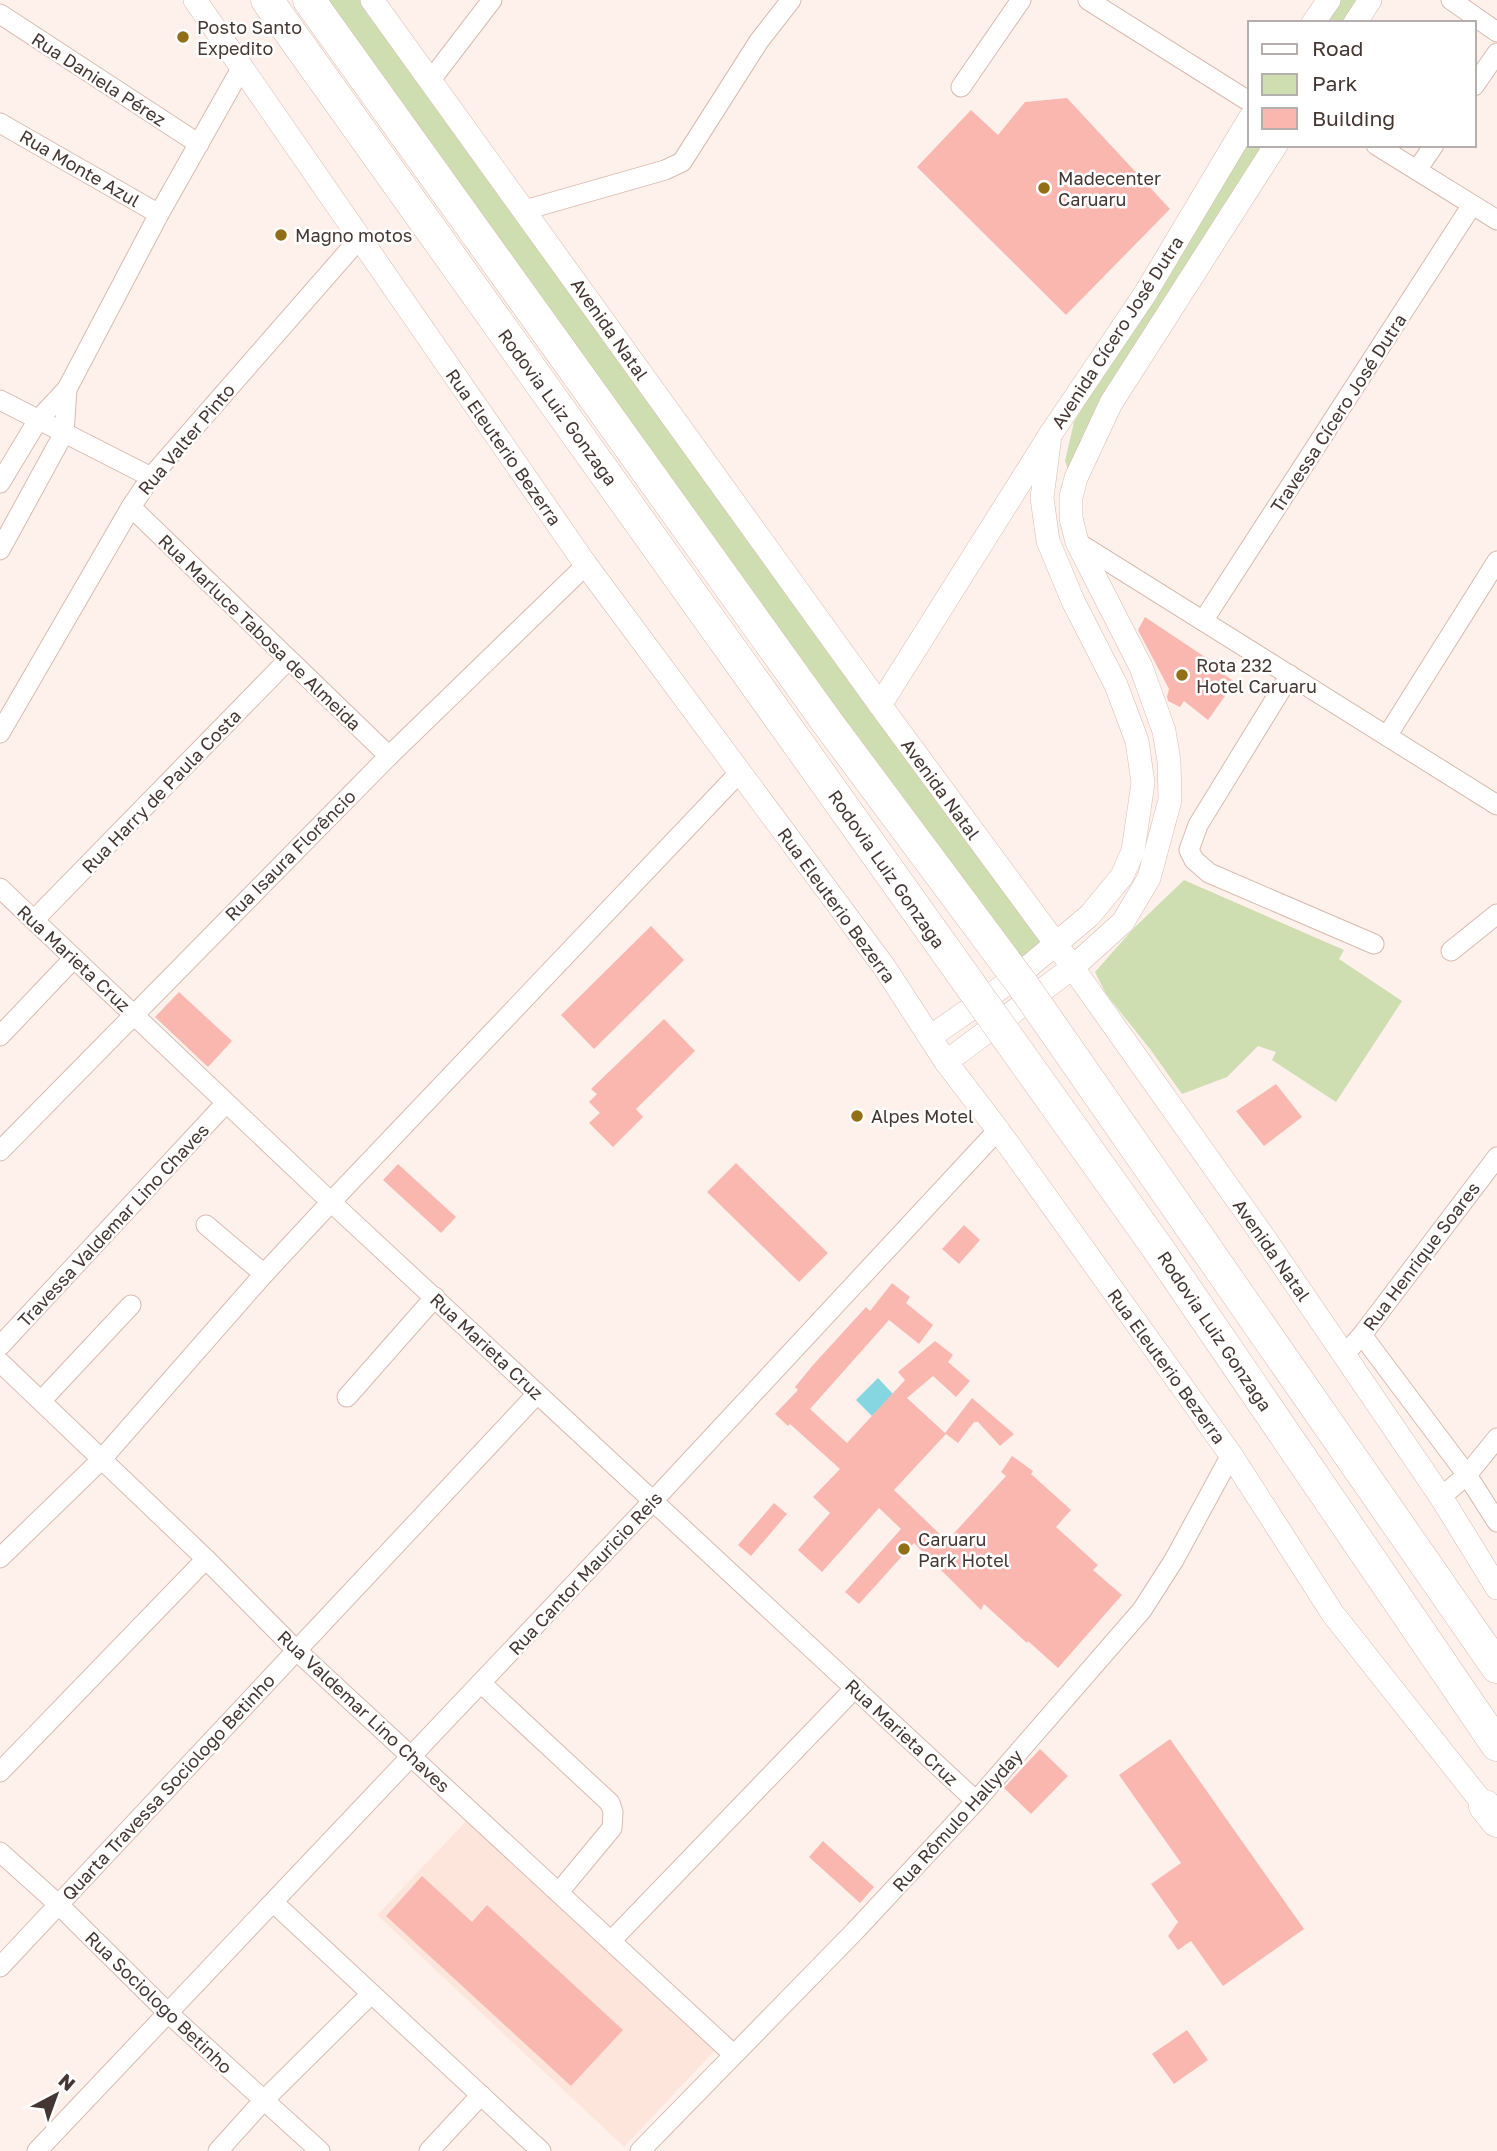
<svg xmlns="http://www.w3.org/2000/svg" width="1497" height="2151" viewBox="0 0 1497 2151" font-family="'Golos Text',sans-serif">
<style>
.built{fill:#fde5dc}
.green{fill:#cedeb0}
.water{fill:#86d6e1}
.building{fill:#fab7b0}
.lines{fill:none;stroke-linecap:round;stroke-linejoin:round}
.minor-casing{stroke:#d9baaf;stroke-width:21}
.tertiary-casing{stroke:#d9baaf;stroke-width:24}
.trunk-casing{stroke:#d9baaf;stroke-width:33}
.minor{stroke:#fff;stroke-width:19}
.tertiary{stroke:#fff;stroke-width:23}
.trunk{stroke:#fff;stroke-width:32}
.trunk-bridge-casing{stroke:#d9baaf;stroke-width:33;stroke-linecap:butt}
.trunk-bridge{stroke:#fff;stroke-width:32}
.poi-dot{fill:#926f16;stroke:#fff;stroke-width:2.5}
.labels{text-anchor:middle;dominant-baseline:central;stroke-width:5;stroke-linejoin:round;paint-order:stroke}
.poi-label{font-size:18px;fill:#443733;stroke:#fff;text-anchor:start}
.street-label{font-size:18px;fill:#443733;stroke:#fff}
</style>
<rect width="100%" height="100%" fill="#fef1ec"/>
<polygon class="built" points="470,1817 717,2048 624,2147 377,1915"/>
<g class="green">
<path d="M322 0H367C588 317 811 633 1043 942L1008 973Z"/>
<polygon points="1337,0 1364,0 1349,23 1322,23"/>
<polygon points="1250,134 1250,145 1270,145 1071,478 1065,461 1074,422"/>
<polygon points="1184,880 1344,950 1339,959 1402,1001 1336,1102 1272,1060 1276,1052 1258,1046 1227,1077 1182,1094 1150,1049 1106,994 1095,972 1134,928"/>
</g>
<polygon class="water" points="878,1378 893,1394 872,1416 856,1400"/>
<g class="building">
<polygon points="1067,98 1170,209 1066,315 917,167 971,110 998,135 1025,102"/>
<polygon points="1145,617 1211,661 1209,664 1235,682 1208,720 1184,701 1180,707 1168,701 1167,697 1169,689 1138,630"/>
<polygon points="651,926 684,960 594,1049 561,1015"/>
<polygon points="179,992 232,1041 208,1067 155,1017"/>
<polygon points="664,1019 695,1051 636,1109 643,1117 613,1147 589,1123 600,1113 589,1102 597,1094 591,1089"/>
<polygon points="1276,1084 1302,1117 1264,1146 1236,1111"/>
<polygon points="736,1163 828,1253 799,1282 707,1192"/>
<polygon points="398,1164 456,1217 441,1233 383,1180"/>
<polygon points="964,1225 980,1240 959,1264 942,1249"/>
<polygon points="892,1283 910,1297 906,1303 933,1325 919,1344 889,1320 810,1409 847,1443 905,1380 898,1372 935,1341 953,1355 948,1362 970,1381 956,1397 933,1376 907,1398 945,1433 972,1398 1014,1434 1000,1446 978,1422 974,1422 958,1443 946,1434 894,1490 947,1541 1006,1476 1001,1472 1012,1456 1033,1471 1031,1474 1071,1510 1056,1527 1098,1565 1093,1570 1122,1595 1058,1668 1028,1641 1027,1643 984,1604 981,1610 914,1543 859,1604 845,1592 901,1529 879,1508 822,1572 798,1550 830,1513 813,1497 840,1469 790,1424 788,1426 775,1414 798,1390 795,1387 813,1365 866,1307 870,1311"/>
<polygon points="774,1503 787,1514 751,1556 738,1545"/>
<polygon points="1170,1739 1304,1929 1223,1986 1191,1941 1178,1950 1168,1936 1178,1922 1151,1884 1181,1863 1119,1775"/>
<polygon points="1040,1749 1068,1776 1031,1814 1004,1788"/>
<polygon points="823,1841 874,1887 860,1903 809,1857"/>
<polygon points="422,1876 472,1922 487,1905 623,2030 571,2086 386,1916"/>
<polygon points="1187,2030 1208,2060 1174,2084 1152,2054"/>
</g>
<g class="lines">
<g class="minor-casing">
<g id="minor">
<polyline points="1088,0 1250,102"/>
<polyline points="1451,0 1497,32"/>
<polyline points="0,14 199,144"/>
<polyline points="430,81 492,0"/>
<polyline points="1474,86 1497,53"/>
<polyline points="961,87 1021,0"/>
<polyline points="0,123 159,214"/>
<polyline points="1376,145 1497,220"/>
<polyline points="1417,170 1434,145"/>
<polyline points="525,210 665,170 682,162 759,41 791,0"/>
<polyline points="0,400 151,477"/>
<polyline points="0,483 38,420 67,389 159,214 242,67"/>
<polyline points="131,507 389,756"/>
<polyline points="1077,542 1497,805"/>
<polyline points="0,550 64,433 67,389"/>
<polyline points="1203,621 1472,205"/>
<polyline points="1290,675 1198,825 1189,850 1194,860 1209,873 1374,944"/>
<polyline points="0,733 131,507 151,477 359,239"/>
<polyline points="1387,736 1497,561"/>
<polyline points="0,888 331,1202 976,1801"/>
<polyline points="34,920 287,661"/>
<polyline points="1451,951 1497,914"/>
<polyline points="0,1036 74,958"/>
<polyline points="0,1151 389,756 586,565"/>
<polyline points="206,1225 264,1274"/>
<polyline points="1362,1335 1467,1475 1497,1522"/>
<polyline points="0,1346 226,1103"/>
<polyline points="1344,1355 1362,1335 1497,1157"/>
<polyline points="0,1362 206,1559 296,1650 733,2054"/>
<polyline points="347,1397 435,1297"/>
<polyline points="42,1400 131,1305"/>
<polyline points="1441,1497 1467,1475 1497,1438"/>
<polyline points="0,1558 101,1460 264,1274 331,1202 739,773"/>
<polyline points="481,1683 610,1803 613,1812 612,1828 559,1892"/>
<polyline points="0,1772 206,1559"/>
<polyline points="0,1852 58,1904 168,2013 320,2151"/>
<polyline points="274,1903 541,2151"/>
<polyline points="611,1941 855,1688"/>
<polyline points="0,1967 537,1394"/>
<polyline points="37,2151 653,1501 998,1130"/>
<polyline points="218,2151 263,2101 371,1994"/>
<polyline points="429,2151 481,2095"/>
<polyline points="640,2151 855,1931 976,1801 1142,1610 1174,1560 1231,1455"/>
</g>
</g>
<g class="tertiary-casing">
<g id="tertiary">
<polyline points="195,0 586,565 885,968 946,1062 998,1130 1231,1455 1333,1614 1485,1806"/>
<polyline points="372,0 880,705 1056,944 1263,1236 1441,1497 1497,1588"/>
<polyline points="1313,23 1329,0"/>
<polyline points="1355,23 1370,0"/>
<polyline points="880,705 1050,435 1145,294 1250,118"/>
<polyline points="930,1037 1015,978 1090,915 1122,876 1133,851 1143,783 1137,741 1116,685 1073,601 1048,541 1042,498 1050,435"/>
<polyline points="946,1062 1072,968 1123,922 1149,878 1170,800 1169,761 1164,731 1141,667 1077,542 1071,518 1071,497 1076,478 1111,403 1276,145"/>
</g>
</g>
<g class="trunk-casing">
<g id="trunk">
<polyline points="267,0 802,749"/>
<polyline points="309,0 827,722"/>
<polyline points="1189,1224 1497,1667"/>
<polyline points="1159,1250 1497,1745"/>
<polyline points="1485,1806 1497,1821"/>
</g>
</g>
<use href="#minor" class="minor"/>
<use href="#tertiary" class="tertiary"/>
<use href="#trunk" class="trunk"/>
<g class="trunk-bridge-casing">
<g id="trunk-bridge">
<polyline points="827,722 1022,984 1189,1224"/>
<polyline points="802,749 1159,1250"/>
</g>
</g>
<use href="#trunk-bridge" class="trunk-bridge"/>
</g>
<g class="poi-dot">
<circle cx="183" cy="37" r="7"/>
<circle cx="1044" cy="188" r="7"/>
<circle cx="281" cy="235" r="7"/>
<circle cx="1182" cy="675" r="7"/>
<circle cx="857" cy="1116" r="7"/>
<circle cx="904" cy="1549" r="7"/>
</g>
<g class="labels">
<g class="poi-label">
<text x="197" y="27">Posto Santo<tspan x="197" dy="21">Expedito</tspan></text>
<text x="1058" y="178">Madecenter<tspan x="1058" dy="21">Caruaru</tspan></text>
<text x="295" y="235">Magno motos</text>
<text x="1196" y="665">Rota 232<tspan x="1196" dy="21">Hotel Caruaru</tspan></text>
<text x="871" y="1116">Alpes Motel</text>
<text x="918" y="1539">Caruaru<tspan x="918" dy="21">Park Hotel</tspan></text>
</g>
<g class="street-label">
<text transform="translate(99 79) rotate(33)">Rua Daniela Pérez</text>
<text transform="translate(80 168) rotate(30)">Rua Monte Azul</text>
<text transform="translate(610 329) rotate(55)">Avenida Natal</text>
<text transform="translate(1117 332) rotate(-57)">Avenida Cícero José Dutra</text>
<text transform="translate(558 407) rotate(54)">Rodovia Luiz Gonzaga</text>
<text transform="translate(1338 413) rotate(-57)">Travessa Cícero José Dutra</text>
<text transform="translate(186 439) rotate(-50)">Rua Valter Pinto</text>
<text transform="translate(504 447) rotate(55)">Rua Eleuterio Bezerra</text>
<text transform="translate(260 632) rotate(44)">Rua Marluce Tabosa de Almeida</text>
<text transform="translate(941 789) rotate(54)">Avenida Natal</text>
<text transform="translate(161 791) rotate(-46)">Rua Harry de Paula Costa</text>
<text transform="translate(290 855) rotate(-45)">Rua Isaura Florêncio</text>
<text transform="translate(887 869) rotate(55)">Rodovia Luiz Gonzaga</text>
<text transform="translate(837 905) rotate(54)">Rua Eleuterio Bezerra</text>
<text transform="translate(74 958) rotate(43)">Rua Marieta Cruz</text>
<text transform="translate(113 1225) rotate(-47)">Travessa Valdemar Lino Chaves</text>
<text transform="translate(1272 1250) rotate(55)">Avenida Natal</text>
<text transform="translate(1421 1256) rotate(-53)">Rua Henrique Soares</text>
<text transform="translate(1215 1331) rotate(56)">Rodovia Luiz Gonzaga</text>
<text transform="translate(487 1346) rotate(43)">Rua Marieta Cruz</text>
<text transform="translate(1167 1366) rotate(54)">Rua Eleuterio Bezerra</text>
<text transform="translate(585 1573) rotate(-47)">Rua Cantor Mauricio Reis</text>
<text transform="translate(364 1711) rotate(43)">Rua Valdemar Lino Chaves</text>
<text transform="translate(902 1732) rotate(43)">Rua Marieta Cruz</text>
<text transform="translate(168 1787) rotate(-47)">Quarta Travessa Sociologo Betinho</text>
<text transform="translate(957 1820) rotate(-48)">Rua Rômulo Hallyday</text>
<text transform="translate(159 2002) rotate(44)">Rua Sociologo Betinho</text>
</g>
</g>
<rect x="1248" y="21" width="228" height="126" fill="#ffffff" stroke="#b4afad" stroke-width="2"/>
<rect x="1262" y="44" width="35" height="10" fill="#ffffff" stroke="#b4afad" stroke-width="2"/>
<text x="1312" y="56" font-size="21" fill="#443733">Road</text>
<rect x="1262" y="74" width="35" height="21" fill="#cedeb0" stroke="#b4afad" stroke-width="2"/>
<text x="1312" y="91" font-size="21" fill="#443733">Park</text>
<rect x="1262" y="108" width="35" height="21" fill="#fab7b0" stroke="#b4afad" stroke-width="2"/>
<text x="1312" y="126" font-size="21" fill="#443733">Building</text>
<g transform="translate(56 2095) rotate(41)" stroke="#ffffff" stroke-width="5" paint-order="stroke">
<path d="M0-5L12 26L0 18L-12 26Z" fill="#443733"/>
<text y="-10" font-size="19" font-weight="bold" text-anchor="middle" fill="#443733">N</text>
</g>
</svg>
